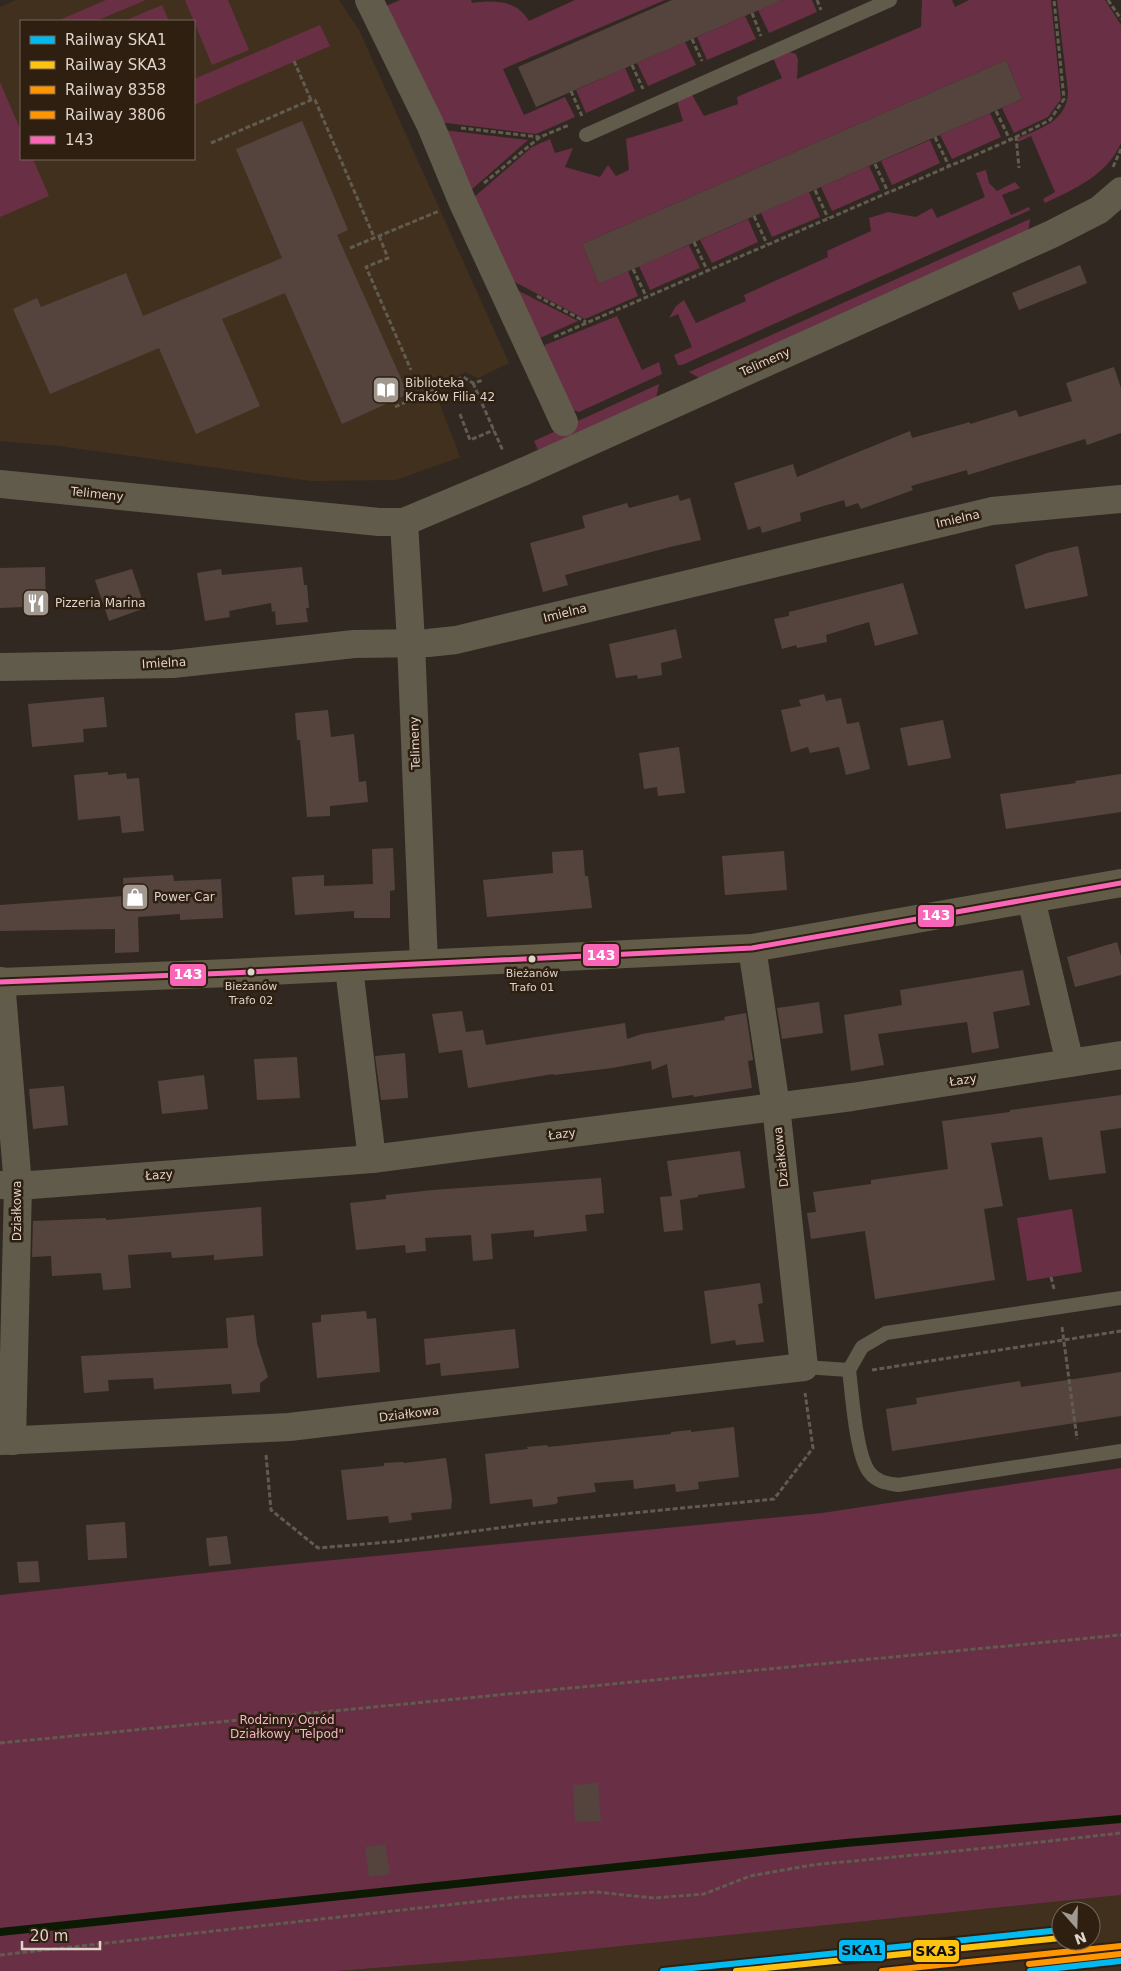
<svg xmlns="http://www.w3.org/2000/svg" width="1121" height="1971" viewBox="0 0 1121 1971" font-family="'DejaVu Sans',sans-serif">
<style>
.built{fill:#42301e;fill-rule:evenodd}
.green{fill:#692f44}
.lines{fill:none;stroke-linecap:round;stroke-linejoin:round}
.stream{stroke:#0c1a03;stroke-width:8}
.building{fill:#55443e}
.path{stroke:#615b50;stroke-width:3;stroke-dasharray:5 2.5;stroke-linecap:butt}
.lane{stroke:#615b4c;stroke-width:14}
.street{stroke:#615b4c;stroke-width:28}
.secondary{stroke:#615b47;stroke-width:28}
.bus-1-casing{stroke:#2e1f11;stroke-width:9}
.bus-1{stroke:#fa66b7;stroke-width:5}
.rail-1-casing{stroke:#2e1f11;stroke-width:10}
.rail-2-casing{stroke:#2e1f11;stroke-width:10}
.rail-3-casing{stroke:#2e1f11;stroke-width:10}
.rail-4-casing{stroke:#2e1f11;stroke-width:10}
.rail-1{stroke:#00baf1;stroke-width:6}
.rail-2{stroke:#fec210;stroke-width:6}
.rail-3{stroke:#ff9500;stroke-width:6}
.rail-4{stroke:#ff9500;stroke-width:6}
.bus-dot{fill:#ded4cb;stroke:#2e1f11;stroke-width:2}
.labels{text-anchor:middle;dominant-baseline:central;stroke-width:5;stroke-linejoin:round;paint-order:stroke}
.bus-label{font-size:11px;fill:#ded4cb;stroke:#2e1f11}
.street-label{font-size:12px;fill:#ded4cb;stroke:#2e1f11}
.poi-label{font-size:12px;fill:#ded4cb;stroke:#2e1f11;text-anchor:start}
.park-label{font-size:12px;fill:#f4b4c9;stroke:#2e1f11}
.line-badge{stroke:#2e1f11;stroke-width:2}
.badge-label{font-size:14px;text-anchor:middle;font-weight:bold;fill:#fff}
.pale-badge-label{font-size:14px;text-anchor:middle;font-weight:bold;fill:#111}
</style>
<rect width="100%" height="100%" fill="#312921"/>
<g class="built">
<path d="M16 0H339L359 30 509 363 478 378 466 372 433 386 460 457 396 480 311 481 59 446 0 441V7ZM21 21H194V159H21Z"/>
<path d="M1121 1895V1971H338L524 1956ZM1061 1911H1091V1941H1061Z"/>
</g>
<g class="green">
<polygon points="106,0 146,0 96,21 57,21"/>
<polygon points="185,0 228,0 249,50 212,65"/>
<path d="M400 0H471L472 3C495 0 517 0 529 21L575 0H665L503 69 524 115 565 97 575 117 536 134 438 122 386 6Z"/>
<polygon points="782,0 812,0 817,12 769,33 758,10"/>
<polygon points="922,0 952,0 955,7 969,0 1051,0 1061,99 1048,117 1014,133 1002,108 1022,99 1006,60 582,244 599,284 628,271 638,296 585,319 511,280 473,198 532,147 550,139 555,153 573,148 565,167 600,177 608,165 616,176 629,170 626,139 683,121 677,100 691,93 704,116 738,104 737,97 782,78 773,58 789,52 796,54 798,60 797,79 921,27"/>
<path d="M1057 0H1105L1121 25V143C1107 175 1075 189 1045 203L1043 199 1055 192 1031 136 1018 142 1017 139C1040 128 1067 122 1068 92Z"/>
<polygon points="162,5 169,21 124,21"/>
<polygon points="745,16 756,39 707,60 697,37"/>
<polygon points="320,25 330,46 194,105 194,79"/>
<polygon points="685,42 696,65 648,86 637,63"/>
<polygon points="625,68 635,91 586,113 576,90"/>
<polygon points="0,82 21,131 21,159 33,159 49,196 0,217"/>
<polygon points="990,113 1001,137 952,159 940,135"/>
<polygon points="443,130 528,140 470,191"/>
<polygon points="930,140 940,163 892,185 881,161"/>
<polygon points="869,166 880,190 832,211 821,187"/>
<polygon points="986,170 989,183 997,191 1015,182 1020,188 1002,195 1011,215 1029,207 1030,210 682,365 678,365 674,355 692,347 678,314 669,318 676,306 684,300 696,323 746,301 744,295 828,257 827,251 871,231 869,218 888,212 916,217 932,208 937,218 985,197 976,173"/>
<polygon points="809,192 820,217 772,237 761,213"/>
<polygon points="748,219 758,242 712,263 700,240"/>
<polygon points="1030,219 1028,232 701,379 689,372"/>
<polygon points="689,245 700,268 650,290 639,266"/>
<polygon points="515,289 578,321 540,338"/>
<polygon points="617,316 642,370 659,362 662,374 579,412 569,409 542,351 545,345"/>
<polygon points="659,384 656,399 538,450 534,441"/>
<polygon points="1072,1209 1082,1272 1027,1281 1017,1218"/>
<polygon points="1121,1468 1121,1895 524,1956 338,1971 0,1971 0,1595 271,1566 822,1513"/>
</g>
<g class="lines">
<polyline class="stream" points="0,1932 846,1843 1121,1819"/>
</g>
<g class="building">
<polygon points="672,0 782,0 536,107 518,67"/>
<polygon points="1006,60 1022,99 599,284 582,244"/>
<polygon points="302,121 348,230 337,235 408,394 342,424 285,293 222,319 260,406 196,434 159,348 50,394 13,309 37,298 41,307 126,273 143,316 282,258 236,149"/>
<polygon points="1080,265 1087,283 1019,310 1012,293"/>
<polygon points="1114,367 1121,388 1121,433 1087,445 1085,439 968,475 967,470 911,486 913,490 861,509 858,503 846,507 844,500 800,513 801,521 762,533 760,526 748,530 734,483 793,464 797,477 910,431 912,438 970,422 970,424 1016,410 1019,417 1072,401 1066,383"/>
<polygon points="678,495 680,501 690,498 701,540 670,547 565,575 568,585 543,592 530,543 585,528 582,516 627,503 629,508"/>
<polygon points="1078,546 1088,596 1025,609 1015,565 1047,553"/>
<polygon points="45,567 46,606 0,608 0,568"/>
<polygon points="302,567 304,585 307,585 309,608 306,608 308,622 276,625 275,611 272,612 271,603 229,611 230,617 205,621 197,573 221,569 222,575"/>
<polygon points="132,569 145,608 109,621 95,580"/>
<polygon points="903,583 918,634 875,646 869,622 826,635 827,642 797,648 796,645 782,649 774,619 789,616 789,612"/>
<polygon points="676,629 682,658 661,663 662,675 638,679 637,675 616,678 609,644"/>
<polygon points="824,694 826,701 841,698 847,724 859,722 870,769 846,775 839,747 810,753 808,747 791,752 781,710 801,706 799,700"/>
<polygon points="104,697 107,727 83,729 84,742 32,747 28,704"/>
<polygon points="328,710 331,737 354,734 359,782 366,781 368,802 330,806 330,816 307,817 300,740 297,740 295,713"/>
<polygon points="943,720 951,758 908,766 900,728"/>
<polygon points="679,747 685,793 658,796 657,787 644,789 639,753"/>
<polygon points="108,772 108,775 126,773 127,779 139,778 144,831 122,833 120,816 78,820 74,775"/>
<polygon points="1121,774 1121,812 1006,829 1000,794 1076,783 1075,781"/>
<polygon points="393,848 395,890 390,891 390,918 354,918 354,911 295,915 292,877 324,875 324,886 373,884 372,849"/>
<polygon points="583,850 585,876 588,876 592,908 487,917 483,880 553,873 552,852"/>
<polygon points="784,851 787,890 725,895 722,856"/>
<polygon points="173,875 174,881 221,879 223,918 180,920 180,914 138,917 139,952 115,953 115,929 0,931 0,905 124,896 123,878"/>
<polygon points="1117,942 1121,956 1121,975 1075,987 1067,957"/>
<polygon points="1023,970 1030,1005 993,1012 999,1048 972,1053 967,1022 878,1034 884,1065 851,1071 844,1015 902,1005 900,990"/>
<polygon points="819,1002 823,1033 782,1039 777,1008"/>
<polygon points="462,1011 466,1032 483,1030 486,1045 625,1023 627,1039 642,1034 725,1020 724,1017 746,1013 753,1060 748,1061 752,1088 694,1097 693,1095 672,1098 667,1064 652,1070 651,1061 612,1068 554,1075 553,1074 468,1088 462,1050 439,1053 432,1014"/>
<polygon points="405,1053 408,1098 381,1100 375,1056"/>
<polygon points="297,1057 300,1098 257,1100 254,1059"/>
<polygon points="204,1075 208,1109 162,1114 158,1081"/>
<polygon points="64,1086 68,1125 33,1129 29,1089"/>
<polygon points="1121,1095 1121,1128 1100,1131 1106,1173 1049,1180 1042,1137 991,1143 1003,1206 984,1209 995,1280 875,1299 865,1231 811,1239 807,1213 816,1212 813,1192 871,1184 871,1180 948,1169 942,1121 1010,1112 1010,1110"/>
<polygon points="740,1151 745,1188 698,1195 698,1197 680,1200 683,1230 664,1232 660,1197 672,1196 667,1161"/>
<polygon points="601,1178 604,1213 585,1215 587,1231 534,1237 534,1230 491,1234 493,1259 473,1261 471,1235 425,1238 426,1251 406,1253 405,1245 356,1250 350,1203 386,1199 386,1195 433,1190"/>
<polygon points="261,1207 263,1256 214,1260 214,1255 172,1258 171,1252 128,1255 131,1288 103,1290 101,1273 52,1276 51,1256 32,1257 33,1221 106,1218 106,1220"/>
<polygon points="760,1283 763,1303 758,1304 764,1342 736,1345 735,1340 711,1344 704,1291"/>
<polygon points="366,1311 367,1319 376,1318 380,1372 317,1378 312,1323 321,1322 321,1315"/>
<polygon points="254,1315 257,1343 268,1377 260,1383 260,1392 232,1394 231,1384 154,1389 153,1378 108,1380 109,1391 84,1393 81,1356 228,1348 226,1318"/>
<polygon points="515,1329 519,1368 441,1376 440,1363 426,1365 424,1339"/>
<polygon points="1121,1372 1121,1416 892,1451 886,1409 917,1404 916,1398 1020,1381 1021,1387"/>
<polygon points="734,1427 739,1477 698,1482 699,1489 676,1492 675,1484 634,1489 633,1480 594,1483 596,1492 557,1497 558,1502 556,1504 533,1507 532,1499 490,1504 485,1454 528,1449 527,1447 547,1445 548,1447 671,1434 671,1432 691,1430 691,1432"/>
<polygon points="446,1458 452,1499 451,1509 411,1513 412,1520 389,1523 388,1516 347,1520 341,1470 384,1466 384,1463 403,1462 404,1463"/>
<polygon points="125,1522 127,1558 88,1560 86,1525"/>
<polygon points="227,1536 231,1564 209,1566 206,1538"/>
<polygon points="38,1561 40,1582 19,1583 17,1562"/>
<polygon points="598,1783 601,1821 575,1822 573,1785"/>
<polygon points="385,1844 390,1874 369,1877 365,1847"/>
</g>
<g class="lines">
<g class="path">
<polyline points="817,0 821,10"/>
<polyline points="1108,0 1121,19"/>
<polyline points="752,13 761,36"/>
<polyline points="692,39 702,61"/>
<polyline points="294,61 311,100"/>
<polyline points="632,65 643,89"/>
<polyline points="571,91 582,116"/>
<polyline points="996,111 1010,140"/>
<polyline points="461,128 539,137"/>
<polyline points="1016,136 1019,168"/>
<polyline points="935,137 949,166"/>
<polyline points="211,143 311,100 315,100 374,237"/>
<polyline points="875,164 888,192"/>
<polyline points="1113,167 1121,149"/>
<polyline points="484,183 540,137 569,125"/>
<polyline points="815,190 828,218"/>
<polyline points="754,216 767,244"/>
<polyline points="379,236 388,258 366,267 411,370"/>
<polyline points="694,242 707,270"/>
<polyline points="350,248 439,211"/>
<polyline points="633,269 646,296"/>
<polyline points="537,296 586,322"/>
<polyline points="554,337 1010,140 1050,120 1064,99 1054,0"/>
<polyline points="473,383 503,451"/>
<polyline points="395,407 463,377 473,383 484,380"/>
<polyline points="460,414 470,440 494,430"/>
<polyline points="1051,1277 1054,1289"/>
<polyline points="1062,1327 1077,1439"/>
<polyline points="872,1370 1121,1331"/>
<polyline points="266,1455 271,1510 318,1548 400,1541 543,1522 774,1499 813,1448 805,1393"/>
<polyline points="0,1743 1121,1635"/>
<polyline points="0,1955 518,1897 596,1892 654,1898 704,1894 750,1876 812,1865 987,1848 1121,1833"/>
</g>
<g class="lane">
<polyline points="586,135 890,0"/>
<polyline points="804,1367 849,1370 862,1347 886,1333 1121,1298"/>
<path d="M849 1370C852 1393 856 1457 870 1473 877 1482 887 1483 898 1485L1121 1451"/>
</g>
<g class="street">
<polyline points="369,0 430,124 462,201 564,422"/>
<polyline points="0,484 379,522 404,522 525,471 1052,234 1099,210 1121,191"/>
<polyline points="404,522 411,642 424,963"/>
<polyline points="0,667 173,664 354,644 428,643 456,640 992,511 1121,499"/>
<polyline points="1031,899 1070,1063"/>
<polyline points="349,968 372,1159"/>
<polyline points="1,981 18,1186 12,1441"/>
<polyline points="0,1185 18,1186 372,1159 852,1097 1121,1055"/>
<polyline points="0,1441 289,1427 804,1367 776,1106 752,948"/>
</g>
<polyline class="secondary" points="0,982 230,973 752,948 1121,883"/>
<g class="bus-1-casing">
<polyline id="bus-1" points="0,982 230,973 752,948 1121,883"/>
</g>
<use href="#bus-1" class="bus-1"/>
<g class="rail-1-casing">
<g id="rail-1">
<polyline points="663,1971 1061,1930"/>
<polyline points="1030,1971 1121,1961"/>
</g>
</g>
<g class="rail-2-casing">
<polyline id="rail-2" points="736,1971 1061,1938"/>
</g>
<g class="rail-3-casing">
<polyline id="rail-3" points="882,1971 1121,1946"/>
</g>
<g class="rail-4-casing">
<polyline id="rail-4" points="1029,1964 1120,1954"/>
</g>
<use href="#rail-1" class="rail-1"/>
<use href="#rail-2" class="rail-2"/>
<use href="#rail-3" class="rail-3"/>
<use href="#rail-4" class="rail-4"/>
</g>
<defs>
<g id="library-square" transform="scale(1.4375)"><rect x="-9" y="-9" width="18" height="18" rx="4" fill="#a19890" stroke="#2e1f11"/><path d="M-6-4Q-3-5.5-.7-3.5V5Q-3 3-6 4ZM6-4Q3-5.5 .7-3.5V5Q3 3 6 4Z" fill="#fff"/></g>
<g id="restaurant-square" transform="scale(1.4375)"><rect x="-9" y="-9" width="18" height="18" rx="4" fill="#a19890" stroke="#2e1f11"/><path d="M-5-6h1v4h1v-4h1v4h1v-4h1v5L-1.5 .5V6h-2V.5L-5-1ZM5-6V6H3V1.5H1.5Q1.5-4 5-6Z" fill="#fff"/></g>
<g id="shop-square" transform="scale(1.4375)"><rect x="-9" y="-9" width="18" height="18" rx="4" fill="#a19890" stroke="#2e1f11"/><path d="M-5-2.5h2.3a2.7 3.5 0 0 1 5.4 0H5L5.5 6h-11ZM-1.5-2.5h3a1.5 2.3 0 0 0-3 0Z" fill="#fff"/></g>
</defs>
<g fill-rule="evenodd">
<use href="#library-square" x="386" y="390"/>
<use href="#restaurant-square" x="36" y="603"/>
<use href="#shop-square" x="135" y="897"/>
</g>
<g class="bus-dot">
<circle cx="532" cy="959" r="4.5"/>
<circle cx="251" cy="972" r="4.5"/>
</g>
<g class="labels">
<g class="bus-label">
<text x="532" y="973">Bieżanów<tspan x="532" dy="14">Trafo 01</tspan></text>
<text x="251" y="986">Bieżanów<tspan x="251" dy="14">Trafo 02</tspan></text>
</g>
<g class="street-label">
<text transform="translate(765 362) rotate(-24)">Telimeny</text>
<text transform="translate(97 494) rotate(6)">Telimeny</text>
<text transform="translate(958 519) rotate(-13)">Imielna</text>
<text transform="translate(565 613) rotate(-14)">Imielna</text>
<text transform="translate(164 663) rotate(-3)">Imielna</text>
<text transform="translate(415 743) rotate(-92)">Telimeny</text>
<text transform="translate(963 1080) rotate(-9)">Łazy</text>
<text transform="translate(562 1134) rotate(-7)">Łazy</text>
<text transform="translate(781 1157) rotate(-96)">Działkowa</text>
<text transform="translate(159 1175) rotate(-4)">Łazy</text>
<text transform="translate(17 1211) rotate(-90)">Działkowa</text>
<text transform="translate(409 1414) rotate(-7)">Działkowa</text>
</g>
<g class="poi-label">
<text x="405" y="383">Biblioteka<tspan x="405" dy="14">Kraków Filia 42</tspan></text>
<text x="55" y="603">Pizzeria Marina</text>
<text x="154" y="897">Power Car</text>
</g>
<g class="park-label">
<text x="287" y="1720">Rodzinny Ogród<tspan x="287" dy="14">Działkowy "Telpod"</tspan></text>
</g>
</g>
<g class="line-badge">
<rect x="917" y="904" width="38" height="24" rx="5" fill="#fa66b7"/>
<rect x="582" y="943" width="38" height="24" rx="5" fill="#fa66b7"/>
<rect x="169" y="963" width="38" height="24" rx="5" fill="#fa66b7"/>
<rect x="838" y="1939" width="48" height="23" rx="5" fill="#00baf1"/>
<rect x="912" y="1939" width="48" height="24" rx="5" fill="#fec210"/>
</g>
<g class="badge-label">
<text x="936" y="920">143</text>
<text x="601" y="960">143</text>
<text x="188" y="979">143</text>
</g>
<g class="pale-badge-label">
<text x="862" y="1955">SKA1</text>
<text x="936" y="1956">SKA3</text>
</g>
<rect x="20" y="20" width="175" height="140" fill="#2e1f11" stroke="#74675b"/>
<rect x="30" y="36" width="25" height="8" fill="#00baf1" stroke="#74675b"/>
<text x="65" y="45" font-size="15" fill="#ded4cb">Railway SKA1</text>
<rect x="30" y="61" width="25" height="8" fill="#fec210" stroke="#74675b"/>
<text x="65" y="70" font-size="15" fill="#ded4cb">Railway SKA3</text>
<rect x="30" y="86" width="25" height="8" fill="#ff9500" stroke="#74675b"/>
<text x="65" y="95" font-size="15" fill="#ded4cb">Railway 8358</text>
<rect x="30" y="111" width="25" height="8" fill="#ff9500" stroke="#74675b"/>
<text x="65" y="120" font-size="15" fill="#ded4cb">Railway 3806</text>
<rect x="30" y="136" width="25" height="8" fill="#fa66b7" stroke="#74675b"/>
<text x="65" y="145" font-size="15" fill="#ded4cb">143</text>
<g transform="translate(1076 1926) rotate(160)"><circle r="24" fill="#2e1f11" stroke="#74675b"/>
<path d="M0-4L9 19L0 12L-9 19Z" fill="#a19890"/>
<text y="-8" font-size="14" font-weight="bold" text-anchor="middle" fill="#ded4cb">N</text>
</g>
<path d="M22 1941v8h78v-8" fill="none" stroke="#ded4cb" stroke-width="2.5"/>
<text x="30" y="1941" font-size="15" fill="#ded4cb" stroke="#2e1f11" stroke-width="4" paint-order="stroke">20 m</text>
</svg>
